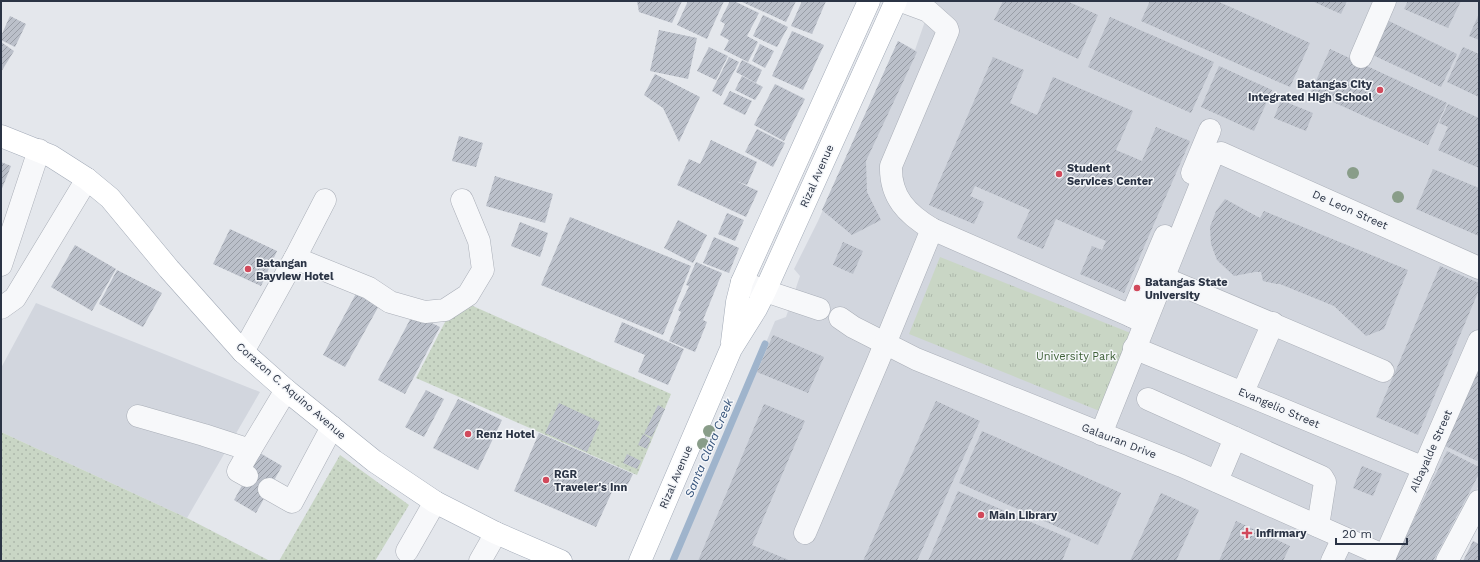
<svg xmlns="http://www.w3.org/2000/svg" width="1480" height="562" font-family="'Work Sans',sans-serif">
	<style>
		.built { fill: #d2d6de }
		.grass { fill: url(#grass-dots) }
		.park { fill: url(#park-tufts) }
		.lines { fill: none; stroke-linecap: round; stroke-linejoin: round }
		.stream { stroke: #9fb4cc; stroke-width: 7 }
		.building { fill: url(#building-hatch) }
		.minor-casing { stroke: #a9aeb7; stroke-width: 23 }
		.major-casing { stroke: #a3abb8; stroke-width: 23 }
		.minor { stroke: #f7f8fa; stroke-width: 22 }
		.major { stroke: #fff; stroke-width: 22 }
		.tree { fill: #899d89 }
		.poi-dot { fill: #d1495b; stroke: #f4f6f9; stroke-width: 1.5 }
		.labels { text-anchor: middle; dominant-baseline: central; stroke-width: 3; stroke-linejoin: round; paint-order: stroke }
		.poi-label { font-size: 11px; font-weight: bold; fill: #2b3445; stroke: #f4f6f9; text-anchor: start }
		.street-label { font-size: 11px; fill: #2b3445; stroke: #f4f6f9 }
		.park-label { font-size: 11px; fill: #3f6138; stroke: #f4f6f9 }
		.water-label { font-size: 12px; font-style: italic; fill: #34527a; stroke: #f4f6f9 }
	</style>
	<defs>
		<pattern id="grass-dots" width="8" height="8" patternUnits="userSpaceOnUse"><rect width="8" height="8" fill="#c9d6c5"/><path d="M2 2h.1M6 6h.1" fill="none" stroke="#adb8ab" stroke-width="1.8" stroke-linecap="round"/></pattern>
		<pattern id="park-tufts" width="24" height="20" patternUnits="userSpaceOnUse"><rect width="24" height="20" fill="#c9d6c5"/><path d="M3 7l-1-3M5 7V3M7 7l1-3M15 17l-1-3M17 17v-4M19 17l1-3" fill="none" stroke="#adb8ab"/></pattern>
		<pattern id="building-hatch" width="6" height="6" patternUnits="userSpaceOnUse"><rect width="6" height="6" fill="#bbc0ca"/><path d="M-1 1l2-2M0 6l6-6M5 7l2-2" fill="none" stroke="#989da6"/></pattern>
	</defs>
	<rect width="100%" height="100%" fill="#e4e7ec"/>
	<g class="built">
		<path d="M932 1H1479V485L1439 561H675L775 321 786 317 800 276 794 269 818 221 898 41 915 50Z"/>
		<path d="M36 303 260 392 187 518 1 432V368Z"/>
	</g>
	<g class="grass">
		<path d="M457 299 671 394 637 475 416 378Z"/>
		<path d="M1 432 187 518 270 561H1Z"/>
		<path d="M340 455 409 505 375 561H279Z"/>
	</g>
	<path class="park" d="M940 257 1133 334 1102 412 909 334Z"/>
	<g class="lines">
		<path class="stream" d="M673 561 765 344"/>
	</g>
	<g class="building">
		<path d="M637 1H682L672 23 639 12Z"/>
		<path d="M688 1H724L707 39 677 25Z"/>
		<path d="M730 1H734L759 13 747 36 758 42 748 62 724 50 729 40 720 35 725 24 720 21Z"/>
		<path d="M740 1H796L786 22Z"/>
		<path d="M802 1H826L812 34 791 26Z"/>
		<path d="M1003 1H1067L1098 15 1078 59 994 20Z"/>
		<path d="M1150 1H1217L1310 43 1290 87 1141 21Z"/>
		<path d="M1312 1H1347L1341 14Z"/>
		<path d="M1408 1H1461L1448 28 1404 9Z"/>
		<path d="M1479 14V40L1469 36Z"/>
		<path d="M763 15 788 27 777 47 753 36Z"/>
		<path d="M10 16 26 24 15 47 1 40V36Z"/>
		<path d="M1110 17 1214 62 1191 113 1088 67Z"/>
		<path d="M1389 21 1457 54 1441 87 1373 55Z"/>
		<path d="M659 30 697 38 688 79 650 71Z"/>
		<path d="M792 31 824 45 803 90 772 76Z"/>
		<path d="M898 41 917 52 866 161 867 192 881 220 852 235 822 210Z"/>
		<path d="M1 42 14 51 1 72Z"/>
		<path d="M760 44 774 51 765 68 752 61Z"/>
		<path d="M709 47 728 56 716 80 697 71Z"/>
		<path d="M1463 47 1479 54V97L1447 82Z"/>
		<path d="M1330 49 1447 103 1428 145 1311 92Z"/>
		<path d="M729 57 739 62 721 96 712 91Z"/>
		<path d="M993 57 1024 70 1010 103 1037 115 1053 77 1133 111 1116 150 1142 161 1156 127 1190 141 1124 293 1080 274 1092 246 1102 250 1106 241 1056 219 1043 249 1017 238 1030 210 975 186 970 196 984 202 974 224 929 205Z"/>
		<path d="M742 60 762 70 756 83 736 72Z"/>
		<path d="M1219 66 1272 90 1254 131 1201 107Z"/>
		<path d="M655 74 700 97 679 142 663 108 644 95Z"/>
		<path d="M742 76 763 87 755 100 735 90Z"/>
		<path d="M775 84 805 99 784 141 754 125Z"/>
		<path d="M730 91 752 101 745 115 723 104Z"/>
		<path d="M1281 100 1313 113 1306 131 1274 118Z"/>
		<path d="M1448 104 1479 118V168L1438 150 1448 127 1439 123Z"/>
		<path d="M757 129 785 143 773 167 745 152Z"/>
		<path d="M459 136 483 143 476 167 452 161Z"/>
		<path d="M711 140 757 162 747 185 736 181 758 191 746 217 677 185 689 159 700 164Z"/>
		<path d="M1 162 11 166 1 191Z"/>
		<path d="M1433 169 1479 188V236L1416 209Z"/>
		<path d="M495 176 553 194 545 223 486 206Z"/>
		<path d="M1225 199 1260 218 1264 211 1408 270 1384 329 1366 336 1334 306 1280 284H1277L1263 281 1261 272H1255L1234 276 1217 260 1211 244 1210 227 1216 211Z"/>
		<path d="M727 213 744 220 735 241 718 234Z"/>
		<path d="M570 217 691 266 663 335 541 285Z"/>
		<path d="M678 220 707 235 693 263 664 248Z"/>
		<path d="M520 222 548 233 540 257 511 246Z"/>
		<path d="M230 229 277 251 261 286 213 264Z"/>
		<path d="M714 237 739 248 729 273 703 263Z"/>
		<path d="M843 242 863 251 853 274 833 265Z"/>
		<path d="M75 245 116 269 92 311 51 287Z"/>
		<path d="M696 262 722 273 703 320 707 322 695 352 669 341 681 312 678 310 689 286 686 285Z"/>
		<path d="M1440 266 1479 283V290L1418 435 1376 417Z"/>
		<path d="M117 270 162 293 143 327 99 304Z"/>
		<path d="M358 290 381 302 345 367 323 355Z"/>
		<path d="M413 314 440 327 405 394 378 380Z"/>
		<path d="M622 322 684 349 668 385 638 372 645 355 614 342Z"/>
		<path d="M773 335 824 357 808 393 757 372Z"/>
		<path d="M1479 358V457L1477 461 1439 443Z"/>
		<path d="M426 390 444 399 424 437 405 427Z"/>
		<path d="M458 399 502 420 478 470 433 448Z"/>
		<path d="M936 401 980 421 917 561H863Z"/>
		<path d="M559 403 600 422 587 452 545 433Z"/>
		<path d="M764 404 805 421 752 545 791 561H698Z"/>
		<path d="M658 405 665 409 652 437 644 434Z"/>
		<path d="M982 431 1121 493 1098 545 959 483Z"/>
		<path d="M539 433 633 474 625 490 615 485 596 527 514 491Z"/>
		<path d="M643 434 651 439 647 449 638 445Z"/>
		<path d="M1447 451 1479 467V474L1433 561H1394Z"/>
		<path d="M260 453 282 466 256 513 234 500Z"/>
		<path d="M627 454 641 461 637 469 623 463Z"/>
		<path d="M1362 466 1382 474 1373 496 1353 488Z"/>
		<path d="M958 491 1071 539 1062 561H928Z"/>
		<path d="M1161 493 1199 510 1176 561H1130Z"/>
		<path d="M1236 521 1290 546 1283 561H1219Z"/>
		<path d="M1473 541 1479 544V561H1463Z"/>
	</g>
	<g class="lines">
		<defs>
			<g id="minor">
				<path d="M901 1 928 11 947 28 948 31 891 166C890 197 907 214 932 229L1131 316"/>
				<path d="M1361 57 1385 1"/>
				<path d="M1192 173 1210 130"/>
				<path d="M295 258 369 288 390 302 425 312 445 310 468 295 483 270 479 241 462 200"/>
				<path d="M1 265 39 150"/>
				<path d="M1164 278 1383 371"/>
				<path d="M742 282 765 291 819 309"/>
				<path d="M1 308 15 298 87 179"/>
				<path d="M840 318 853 327 916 359 1182 466 1385 556"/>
				<path d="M1135 318 1131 316 1165 236"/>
				<path d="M1134 348 1424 468"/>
				<path d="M243 352 295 258 325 200"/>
				<path d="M1243 392 1273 323"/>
				<path d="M1148 399 1322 477 1325 482 1318 526"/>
				<path d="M138 416 204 435 250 450 286 390"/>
				<path d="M1101 434 1211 159 1216 154 1221 153 1479 268"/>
				<path d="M247 476 238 471 250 450"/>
				<path d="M1217 481 1235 438"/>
				<path d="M269 489 292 502 332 427"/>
				<path d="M805 533 878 361 932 229"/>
				<path d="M407 551 435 502"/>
				<path d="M480 561 496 533"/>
				<path d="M1332 561 1343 538"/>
				<path d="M1383 561 1479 341"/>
				<path d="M1447 561 1479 501"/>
			</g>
			<g id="major">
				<path d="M1 136 51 156 87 179 110 198 169 269 243 352 286 390 374 461 435 502 496 533 561 561"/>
				<path d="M732 342 737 302 742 282 869 1"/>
				<path d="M640 561 731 349 756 309 765 291 896 1"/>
			</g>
		</defs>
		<use href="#minor" class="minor-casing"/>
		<use href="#major" class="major-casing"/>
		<use href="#minor" class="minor"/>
		<use href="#major" class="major"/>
	</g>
	<g class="tree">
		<circle cx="1353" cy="173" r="6"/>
		<circle cx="1398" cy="197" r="6"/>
		<circle cx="709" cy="431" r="6"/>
		<circle cx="703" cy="444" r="6"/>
	</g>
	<g class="poi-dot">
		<circle cx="1380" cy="90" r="4"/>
		<circle cx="1059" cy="174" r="4"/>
		<circle cx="248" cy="269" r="4"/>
		<circle cx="1137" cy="288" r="4"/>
		<circle cx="468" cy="434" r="4"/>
		<circle cx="546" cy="480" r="4"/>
		<circle cx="981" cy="515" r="4"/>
		<path d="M1245 527h4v4h4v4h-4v4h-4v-4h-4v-4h4z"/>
	</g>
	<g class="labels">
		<g class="poi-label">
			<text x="1372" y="84" text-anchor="end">Batangas City<tspan x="1372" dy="13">Integrated High School</tspan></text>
			<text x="1067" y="168">Student<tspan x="1067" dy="13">Services Center</tspan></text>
			<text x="256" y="263">Batangan<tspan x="256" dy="13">Bayview Hotel</tspan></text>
			<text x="1145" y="282">Batangas State<tspan x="1145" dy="13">University</tspan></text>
			<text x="476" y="434">Renz Hotel</text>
			<text x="554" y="474">RGR<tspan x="554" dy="13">Traveler's Inn</tspan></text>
			<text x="989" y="515">Main Library</text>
			<text x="1256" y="533">Infirmary</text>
		</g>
		<g class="street-label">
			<text transform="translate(817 176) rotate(-66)">Rizal Avenue</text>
			<text transform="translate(1350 210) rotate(24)">De Leon Street</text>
			<text transform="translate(291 391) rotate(41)">Corazon C. Aquino Avenue</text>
			<text transform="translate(1279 408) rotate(23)">Evangelio Street</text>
			<text transform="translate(1119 441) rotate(21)">Galauran Drive</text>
			<text transform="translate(1431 451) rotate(-66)">Albayalde Street</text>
			<text transform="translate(676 477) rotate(-67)">Rizal Avenue</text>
		</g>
		<g class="park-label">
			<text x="1076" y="356">University Park</text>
		</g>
		<g class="water-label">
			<text transform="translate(709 448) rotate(-67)">Santa Clara Creek</text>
		</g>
	</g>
	<rect width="1480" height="562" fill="none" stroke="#2b3445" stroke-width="4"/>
	<path d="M1336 538v6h71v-6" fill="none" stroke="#2b3445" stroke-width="2"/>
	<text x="1342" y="538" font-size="12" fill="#2b3445" stroke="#f4f6f9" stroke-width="3" paint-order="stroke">20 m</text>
</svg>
